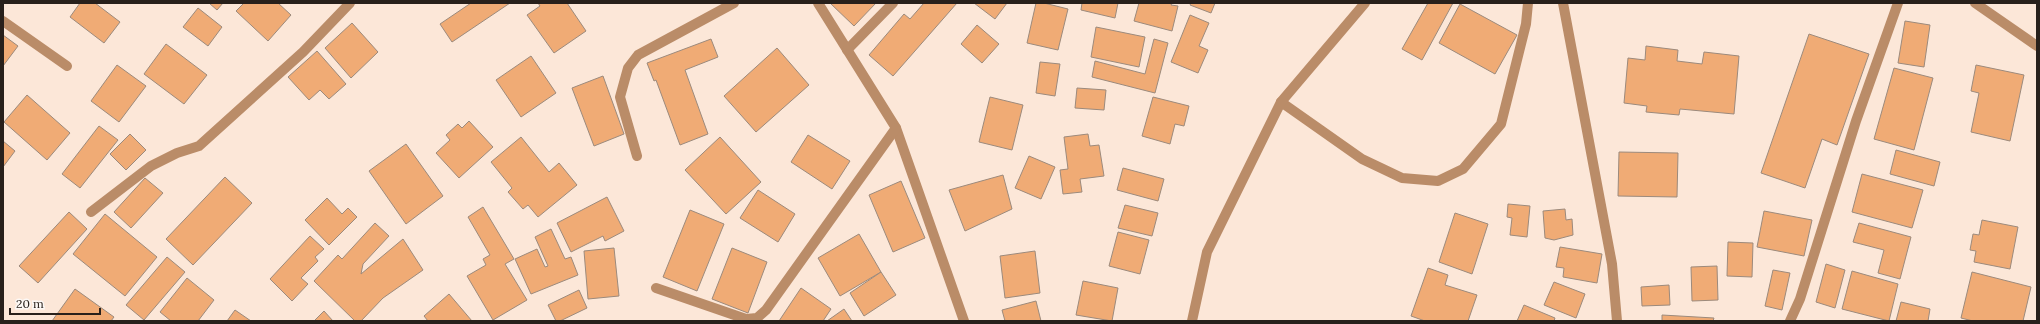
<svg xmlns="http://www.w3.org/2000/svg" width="2040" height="324" font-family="Lora,serif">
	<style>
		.building { fill: #f0ab75; stroke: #9c8a7c }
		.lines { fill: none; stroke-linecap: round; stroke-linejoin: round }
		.street { stroke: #ba8c68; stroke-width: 10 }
	</style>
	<rect width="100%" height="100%" fill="#fce7d8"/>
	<g class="building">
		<path d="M80 3H95L120 22 104 43 70 17Z"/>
		<path d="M209 3H223L217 10Z"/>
		<path d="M244 3H278L291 15 268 41 236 11Z"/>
		<path d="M471 3H510L452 42 440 24Z"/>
		<path d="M538 3H567L586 31 554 53 527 15 540 6Z"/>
		<path d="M830 3H876L854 26Z"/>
		<path d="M924 3H957L893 76 869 55 904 14 910 19Z"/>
		<path d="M974 3H1007L995 19Z"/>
		<path d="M1036 3H1044L1068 9 1058 50 1027 43Z"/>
		<path d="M1082 3H1118L1115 18 1081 10Z"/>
		<path d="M1139 3H1172L1171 5 1178 6 1172 31 1134 21Z"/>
		<path d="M1191 3H1215L1211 13 1190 5Z"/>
		<path d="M1428 3H1453L1422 60 1402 49Z"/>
		<path d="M1460 4 1517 35 1495 74 1439 43Z"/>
		<path d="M198 8 222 27 208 46 183 27Z"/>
		<path d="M1190 15 1209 23 1199 46 1208 50 1198 73 1171 62Z"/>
		<path d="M1905 21 1930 25 1924 67 1898 63Z"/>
		<path d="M352 23 378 52 351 78 325 48Z"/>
		<path d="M977 25 999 44 982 63 961 44Z"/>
		<path d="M1096 27 1145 37 1139 67 1091 57Z"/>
		<path d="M1809 34 1869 54 1837 145 1822 139 1805 188 1761 173Z"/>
		<path d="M3 35 18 46 3 66Z"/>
		<path d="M711 39 718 57 685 70 708 134 680 145 656 80 654 81 647 63Z"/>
		<path d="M1154 39 1168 43 1155 93 1092 77 1095 61 1145 74Z"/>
		<path d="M166 44 207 75 184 104 144 74Z"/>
		<path d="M1646 46 1678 50 1677 61 1702 64 1704 52 1739 56 1734 114 1680 109 1679 115 1646 112 1647 106 1624 103 1628 58 1645 60Z"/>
		<path d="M777 48 809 85 756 132 724 96Z"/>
		<path d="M317 51 346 84 329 99 320 90 309 100 288 77Z"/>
		<path d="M531 56 556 93 521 117 496 80Z"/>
		<path d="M1040 62 1060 64 1055 96 1036 93Z"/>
		<path d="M117 65 146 86 119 122 91 101Z"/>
		<path d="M1976 65 2024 75 2010 141 1971 132 1979 93 1971 91Z"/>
		<path d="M1894 68 1933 78 1914 150 1874 139Z"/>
		<path d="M603 76 624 134 594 146 572 88Z"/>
		<path d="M1077 88 1106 90 1104 110 1075 108Z"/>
		<path d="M27 95 70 133 47 160 4 122Z"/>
		<path d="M990 97 1023 105 1012 150 979 142Z"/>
		<path d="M1153 97 1189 106 1184 126 1175 124 1170 144 1142 136Z"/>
		<path d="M469 121 493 147 459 178 436 153 450 140 446 135 458 124 462 128Z"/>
		<path d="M99 126 118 140 80 188 62 174Z"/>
		<path d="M130 134 146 150 126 170 110 154Z"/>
		<path d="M1088 134 1090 146 1099 145 1104 176 1080 179 1082 192 1063 194 1060 170 1068 169 1064 137Z"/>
		<path d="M808 135 850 161 832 189 791 162Z"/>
		<path d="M521 137 549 172 559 163 577 185 538 217 528 205 523 209 508 192 512 188 491 162Z"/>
		<path d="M720 137 761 182 726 214 685 170Z"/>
		<path d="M3 141 15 151 3 167Z"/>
		<path d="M406 144 443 196 406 224 369 171Z"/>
		<path d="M1896 150 1940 162 1934 186 1890 174Z"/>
		<path d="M1619 152 1678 153 1677 197 1618 196Z"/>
		<path d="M1029 156 1055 167 1041 199 1015 188Z"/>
		<path d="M1123 168 1164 179 1158 201 1117 190Z"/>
		<path d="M1862 174 1923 190 1912 228 1852 212Z"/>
		<path d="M1003 175 1012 209 965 231 949 190Z"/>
		<path d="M225 177 252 203 193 265 166 239Z"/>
		<path d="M145 178 163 193 131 228 114 212Z"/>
		<path d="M901 181 925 238 893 252 869 195Z"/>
		<path d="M758 190 795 214 778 242 740 218Z"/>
		<path d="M607 197 624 231 605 241 603 236 571 252 557 223Z"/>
		<path d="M327 198 342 214 348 208 357 217 329 245 305 220Z"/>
		<path d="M1508 204 1530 206 1527 237 1510 235 1512 218 1507 217Z"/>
		<path d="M1125 205 1158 213 1152 236 1118 228Z"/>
		<path d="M483 207 514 259 505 264 527 300 493 320 467 276 486 265 483 259 490 255 468 217Z"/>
		<path d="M1565 209 1566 220 1572 219 1573 235 1554 240 1545 238 1543 211Z"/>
		<path d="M690 210 724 224 697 291 663 277Z"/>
		<path d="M1764 211 1812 220 1804 256 1757 247Z"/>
		<path d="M69 212 87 229 38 283 19 266Z"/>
		<path d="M1455 213 1488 224 1472 274 1439 262Z"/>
		<path d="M105 214 157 257 125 296 73 254Z"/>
		<path d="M1982 220 2018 227 2010 269 1974 262 1976 251 1970 250 1973 234 1979 235Z"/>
		<path d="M375 223 389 236 363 264 361 274 403 239 423 270 383 298 361 321H355L314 281 338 255 342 259Z"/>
		<path d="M1859 223 1911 237 1900 279 1878 273 1884 250 1853 242Z"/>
		<path d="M551 229 565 259 571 257 578 275 531 294 515 259 537 249 545 267 548 266 535 237Z"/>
		<path d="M1118 232 1149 240 1140 274 1109 266Z"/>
		<path d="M859 234 881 272 840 296 818 258Z"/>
		<path d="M310 236 324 249 315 257 318 261 301 278 308 284 292 301 270 279Z"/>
		<path d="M1728 242 1753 243 1752 277 1727 276Z"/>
		<path d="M1560 247 1602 254 1597 283 1563 277 1564 268 1556 267Z"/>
		<path d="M614 248 619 296 588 299 584 251Z"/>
		<path d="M732 248 767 262 748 313 712 299Z"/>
		<path d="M1035 251 1040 293 1005 298 1000 256Z"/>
		<path d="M167 257 185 272 144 320 126 305Z"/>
		<path d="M1826 264 1845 270 1835 308 1816 302Z"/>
		<path d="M1717 266 1718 300 1692 301 1691 267Z"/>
		<path d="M1428 268 1448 275 1445 285 1477 295 1468 321H1425L1411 316Z"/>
		<path d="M1773 270 1790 273 1782 310 1765 306Z"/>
		<path d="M1852 271 1898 284 1889 321 1842 309Z"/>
		<path d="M881 272 896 295 864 316 850 293Z"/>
		<path d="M1972 272 2031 287 2023 321H1973L1961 318Z"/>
		<path d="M187 278 214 300 198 321H171L160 312Z"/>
		<path d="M1083 281 1118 288 1112 321 1076 315Z"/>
		<path d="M1554 282 1585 294 1576 318 1544 305Z"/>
		<path d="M1669 285 1670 305 1642 306 1641 287Z"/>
		<path d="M801 288 831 309 823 321H779Z"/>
		<path d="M75 289 114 317 111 321H52Z"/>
		<path d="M579 290 587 308 560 321H556L548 305Z"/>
		<path d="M449 294 472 321H428L424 316Z"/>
		<path d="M1036 301 1041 321H1005L1002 310Z"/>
		<path d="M1901 302 1930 309 1928 321H1896Z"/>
		<path d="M1524 305 1555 318 1554 321H1517Z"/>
		<path d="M844 309 852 321H827Z"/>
		<path d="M235 310 251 321H227Z"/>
		<path d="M324 311 333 321H314Z"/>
		<path d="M1662 315 1714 318 1713 321H1662Z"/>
	</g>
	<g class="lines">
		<g class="street">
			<path d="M818 3 896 128 964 321"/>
			<path d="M1563 3 1612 264 1617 321"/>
			<path d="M1975 3 2037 46"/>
			<path d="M3 21 67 66"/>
			<path d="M847 50 893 3"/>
			<path d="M1281 102 1362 159 1402 178 1438 181 1463 169 1501 124 1526 24 1528 3"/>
			<path d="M637 156 620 97 628 68 638 55 734 3"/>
			<path d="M91 212 151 166 177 153 199 146 303 52 350 3"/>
			<path d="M656 288 746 319 757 318 766 310 896 128"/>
			<path d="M1192 321 1207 252 1281 102 1365 3"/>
			<path d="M1790 321 1800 299 1856 121 1898 3"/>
		</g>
	</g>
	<rect width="2040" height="324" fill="none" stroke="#28201b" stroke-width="8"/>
	<path d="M10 308v6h90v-6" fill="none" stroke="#28201b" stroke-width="2"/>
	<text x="16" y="308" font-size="12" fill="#28201b" stroke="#fcf8f5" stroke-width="3" paint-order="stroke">20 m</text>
</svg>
